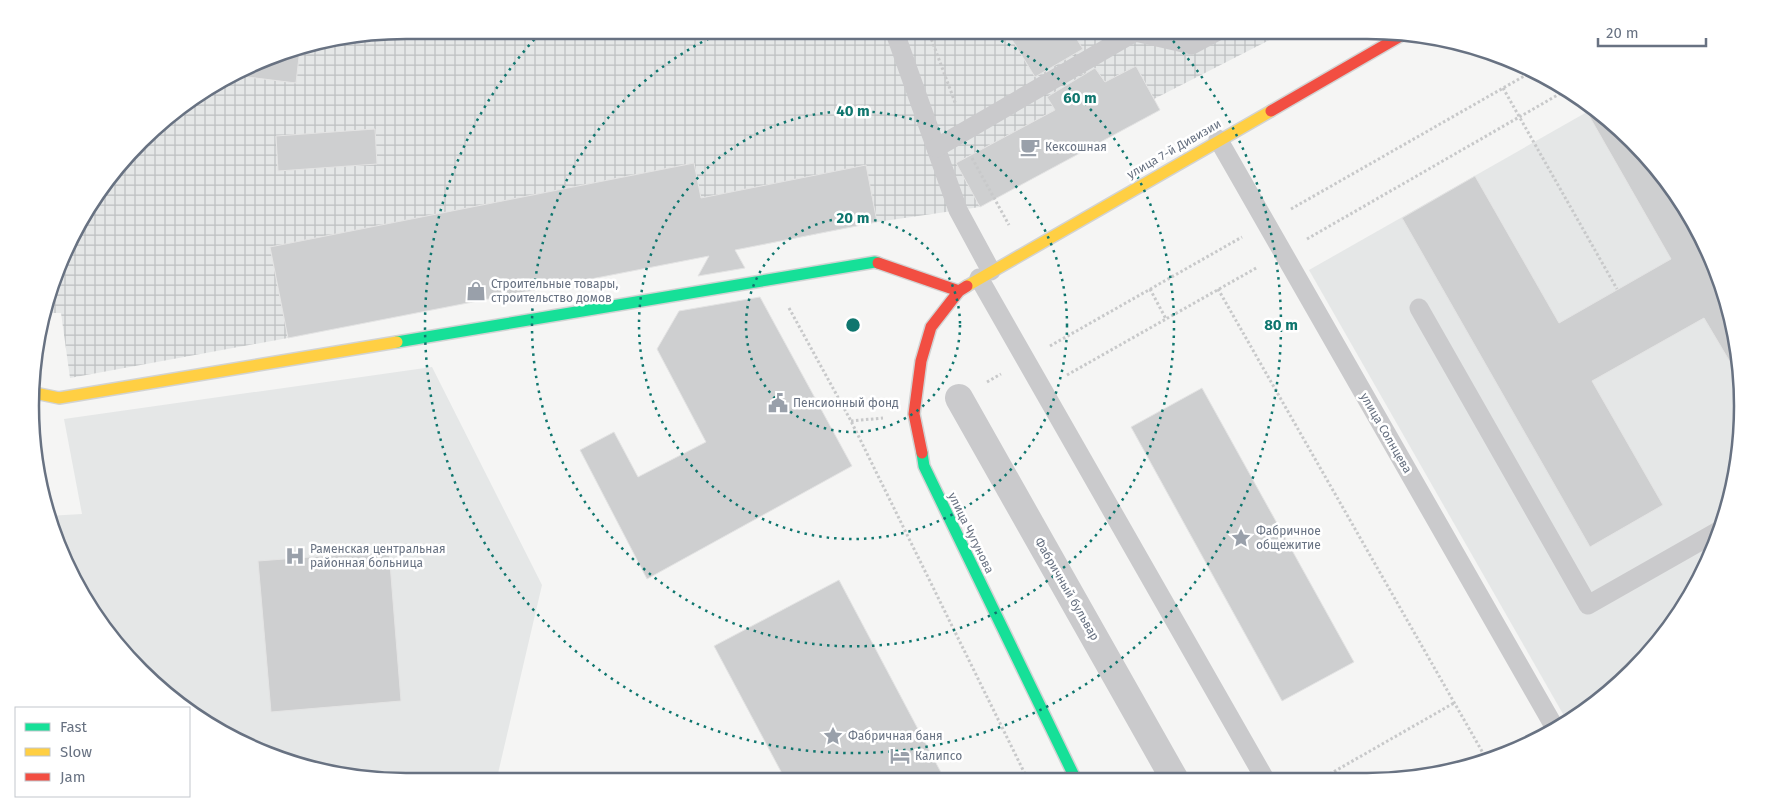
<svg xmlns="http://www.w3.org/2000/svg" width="1773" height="812" font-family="'Fira Sans',sans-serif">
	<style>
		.built { fill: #e5e7e7 }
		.industrial { fill: url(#industrial-grid) }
		.building { fill: #cecfd0; stroke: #e4e4e4 }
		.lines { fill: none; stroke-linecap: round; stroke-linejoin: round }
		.fast-casing { stroke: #d2d3d3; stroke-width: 14 }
		.slow-casing { stroke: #d2d3d3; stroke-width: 14 }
		.jam-casing { stroke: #d2d3d3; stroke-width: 14 }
		.path { stroke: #c8c9ca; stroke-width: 3; stroke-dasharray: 2.5 2.5; stroke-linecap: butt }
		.lane { stroke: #cacacc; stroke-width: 19 }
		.street { stroke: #cacacc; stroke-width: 28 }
		.fast { stroke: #16e098; stroke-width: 11 }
		.slow { stroke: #ffcf43; stroke-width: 11 }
		.jam { stroke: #f24e42; stroke-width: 11 }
		.ring { fill: none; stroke: #0f766e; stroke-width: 2.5; stroke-dasharray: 2.5 5 }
		.labels { text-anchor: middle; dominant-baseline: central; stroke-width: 5; stroke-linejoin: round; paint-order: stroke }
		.poi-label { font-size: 12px; fill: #687282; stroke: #fff; text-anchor: start }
		.street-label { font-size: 12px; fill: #687282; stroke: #fff }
		.rim { fill: none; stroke: #687282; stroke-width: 2.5 }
		.centre { fill: #0f766e; stroke: #fff; stroke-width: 2.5 }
		.ring-label { font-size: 15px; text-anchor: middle; font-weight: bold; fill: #0f766e; stroke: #fff; stroke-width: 5; stroke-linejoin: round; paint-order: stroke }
	</style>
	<defs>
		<pattern id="industrial-grid" width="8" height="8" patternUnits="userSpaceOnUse" patternTransform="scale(1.25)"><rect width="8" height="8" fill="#e5e7e7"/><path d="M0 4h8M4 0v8" fill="none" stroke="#bdc0c1"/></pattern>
	</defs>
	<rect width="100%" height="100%" fill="#f5f5f4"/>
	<g class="built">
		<path d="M1594 108 1633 140 1679 197 1714 262 1736 332 1743 406 1736 479 1714 550 1665 635 1596 704 1567 721 1309 270Z"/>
		<path d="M432 367 542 585 496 782H406L333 775 262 753 158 689 80 594 50 527 47 516 82 514 64 419Z"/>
	</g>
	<path class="industrial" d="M406 30H1289L1154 99 1160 110 980 207 877 222 288 338 70 378 61 313H45L80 218 158 123 218 80 285 50Z"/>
	<g class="building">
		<path d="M1006 30H1071L1083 49 1035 77Z"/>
		<path d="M300 48 296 83 231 75 285 50Z"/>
		<path d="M1136 66 1160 110 980 207 956 163 1055 110 1047 97 1095 68 1105 82Z"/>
		<path d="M1583 99 1633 140 1679 197 1714 262 1736 332 1740 371 1736 372 1704 318 1592 381 1663 505 1590 547 1402 218 1475 176 1559 323 1671 259 1580 100Z"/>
		<path d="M375 129 377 164 278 171 276 136Z"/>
		<path d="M694 163 701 198 866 165 877 222 735 250 745 268 698 276 709 256 288 338 270 247Z"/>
		<path d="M760 297 852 466 647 579 580 450 614 432 638 477 706 442 657 349 679 311Z"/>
		<path d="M1202 388 1354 662 1282 701 1131 427Z"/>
		<path d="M389 551 401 701 271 712 258 561Z"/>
		<path d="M839 580 945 780 786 781 714 646Z"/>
	</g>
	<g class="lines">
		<defs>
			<g id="fast">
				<path d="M397 342 875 262 878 263"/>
				<path d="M922 453 924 466 1076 780"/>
			</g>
			<g id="slow">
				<path d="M967 286 1271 111"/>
				<path d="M35 393 59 398 397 342"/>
			</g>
			<g id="jam">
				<path d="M1271 111 1404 34"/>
				<path d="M878 263 959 291"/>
				<path d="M922 453 914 414 921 361 931 327 959 291 967 286"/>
			</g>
		</defs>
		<use href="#fast" class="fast-casing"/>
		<use href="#slow" class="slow-casing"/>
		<use href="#jam" class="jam-casing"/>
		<g class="path">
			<path d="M928 30 956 105"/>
			<path d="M1503 88 1617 289"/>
			<path d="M972 158 1009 225"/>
			<path d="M1291 209 1533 71"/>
			<path d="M1307 239 1568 89"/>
			<path d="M1150 289 1166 319 1258 267"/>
			<path d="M1218 289 1487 760"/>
			<path d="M789 308 851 421 1028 780"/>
			<path d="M1050 346 1242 237"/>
			<path d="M1067 375 1166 319"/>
			<path d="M987 382 1001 374"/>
			<path d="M851 421 883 418"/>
			<path d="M1321 779 1454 703"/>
		</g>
		<g class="lane">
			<path d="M894 30 958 210 991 271"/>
			<path d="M1218 139 1555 728"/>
			<path d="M936 148 1135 32 1192 45 1220 30"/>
			<path d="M979 278 1265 779"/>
			<path d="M1419 308 1588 605 1720 530"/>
		</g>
		<path class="street" d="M959 398 1175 780"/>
		<use href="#fast" class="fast"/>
		<use href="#slow" class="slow"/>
		<use href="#jam" class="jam"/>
	</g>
	<g class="ring">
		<circle cx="853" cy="325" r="107"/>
		<circle cx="853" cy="325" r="214"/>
		<path d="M981 31A321 321 0 1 1 725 31"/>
		<path d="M1163 30A428 428 0 1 1 543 30"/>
	</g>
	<defs>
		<symbol id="cafe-bare" viewBox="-9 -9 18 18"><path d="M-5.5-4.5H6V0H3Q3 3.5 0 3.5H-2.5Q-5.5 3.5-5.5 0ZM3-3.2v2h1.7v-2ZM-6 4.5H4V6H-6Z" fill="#99a0aa" stroke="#fff" stroke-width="2.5" paint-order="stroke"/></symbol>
		<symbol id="shop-bare" viewBox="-9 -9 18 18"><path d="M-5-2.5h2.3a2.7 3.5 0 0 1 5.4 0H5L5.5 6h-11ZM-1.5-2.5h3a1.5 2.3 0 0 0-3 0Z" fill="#99a0aa" stroke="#fff" stroke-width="2.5" paint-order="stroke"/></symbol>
		<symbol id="civic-bare" viewBox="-9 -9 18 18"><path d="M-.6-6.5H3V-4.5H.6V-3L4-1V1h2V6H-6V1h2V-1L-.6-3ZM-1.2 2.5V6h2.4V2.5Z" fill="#99a0aa" stroke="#fff" stroke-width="2.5" paint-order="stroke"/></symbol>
		<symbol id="sight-bare" viewBox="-9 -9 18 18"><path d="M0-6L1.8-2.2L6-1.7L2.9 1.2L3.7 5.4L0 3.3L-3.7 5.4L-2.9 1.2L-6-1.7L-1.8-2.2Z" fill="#99a0aa" stroke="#fff" stroke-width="2.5" paint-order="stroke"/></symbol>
		<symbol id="hospital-bare" viewBox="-9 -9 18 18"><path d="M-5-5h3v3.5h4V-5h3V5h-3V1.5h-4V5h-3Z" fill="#99a0aa" stroke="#fff" stroke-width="2.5" paint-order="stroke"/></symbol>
		<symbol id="hotel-bare" viewBox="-9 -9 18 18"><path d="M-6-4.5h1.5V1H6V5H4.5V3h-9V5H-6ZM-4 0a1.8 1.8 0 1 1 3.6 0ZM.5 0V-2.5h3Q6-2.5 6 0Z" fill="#99a0aa" stroke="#fff" stroke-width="2.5" paint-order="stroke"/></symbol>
	</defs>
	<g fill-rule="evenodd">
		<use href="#cafe-bare" x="1016" y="133" width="28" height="28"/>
		<use href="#shop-bare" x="462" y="277" width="28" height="28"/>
		<use href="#civic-bare" x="764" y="389" width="28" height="28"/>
		<use href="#sight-bare" x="1227" y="524" width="28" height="28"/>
		<use href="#hospital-bare" x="281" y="542" width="28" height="28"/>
		<use href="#sight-bare" x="819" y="722" width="28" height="28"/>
		<use href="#hotel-bare" x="886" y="742" width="28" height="28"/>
	</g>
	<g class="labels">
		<g class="poi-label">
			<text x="1045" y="147">Кексошная</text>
			<text x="491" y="284">Строительные товары,<tspan x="491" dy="14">строительство домов</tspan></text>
			<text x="793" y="403">Пенсионный фонд</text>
			<text x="1256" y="531">Фабричное<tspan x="1256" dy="14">общежитие</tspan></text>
			<text x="310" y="549">Раменская центральная<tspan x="310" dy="14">районная больница</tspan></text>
			<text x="848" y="736">Фабричная баня</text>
			<text x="915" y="756">Калипсо</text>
		</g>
		<g class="street-label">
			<text transform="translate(1174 149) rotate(-30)">улица 7-й Дивизии</text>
			<text transform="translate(1386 433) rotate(60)">улица Солнцева</text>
			<text transform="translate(971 533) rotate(64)">улица Чугунова</text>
			<text transform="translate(1067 589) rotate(60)">Фабричный бульвар</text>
		</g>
	</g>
	<path d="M0 0H1773V812H0ZM406 39H1367A367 367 0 0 1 1734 406V406A367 367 0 0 1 1367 773H406A367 367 0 0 1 39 406V406A367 367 0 0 1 406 39Z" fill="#fff" fill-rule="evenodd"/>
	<path class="rim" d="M406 39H1367A367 367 0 0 1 1734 406V406A367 367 0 0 1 1367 773H406A367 367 0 0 1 39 406V406A367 367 0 0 1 406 39Z"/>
	<circle cx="853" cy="325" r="8" class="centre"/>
	<g class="ring-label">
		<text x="1080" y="103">60 m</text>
		<text x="853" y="116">40 m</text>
		<text x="853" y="223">20 m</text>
		<text x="1281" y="330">80 m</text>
	</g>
	<rect x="15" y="707" width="175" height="90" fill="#ffffff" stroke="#c3c7cd"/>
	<rect x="25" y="723" width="25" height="8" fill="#16e098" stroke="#c3c7cd"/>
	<text x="60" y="732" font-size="15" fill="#687282">Fast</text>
	<rect x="25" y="748" width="25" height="8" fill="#ffcf43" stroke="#c3c7cd"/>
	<text x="60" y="757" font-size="15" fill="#687282">Slow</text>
	<rect x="25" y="773" width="25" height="8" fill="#f24e42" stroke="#c3c7cd"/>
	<text x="60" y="782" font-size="15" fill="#687282">Jam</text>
	<path d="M1598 38v8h108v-8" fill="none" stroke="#687282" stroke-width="2.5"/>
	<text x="1606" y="38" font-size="15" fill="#687282" stroke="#ffffff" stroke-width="4" paint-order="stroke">20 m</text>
</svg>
